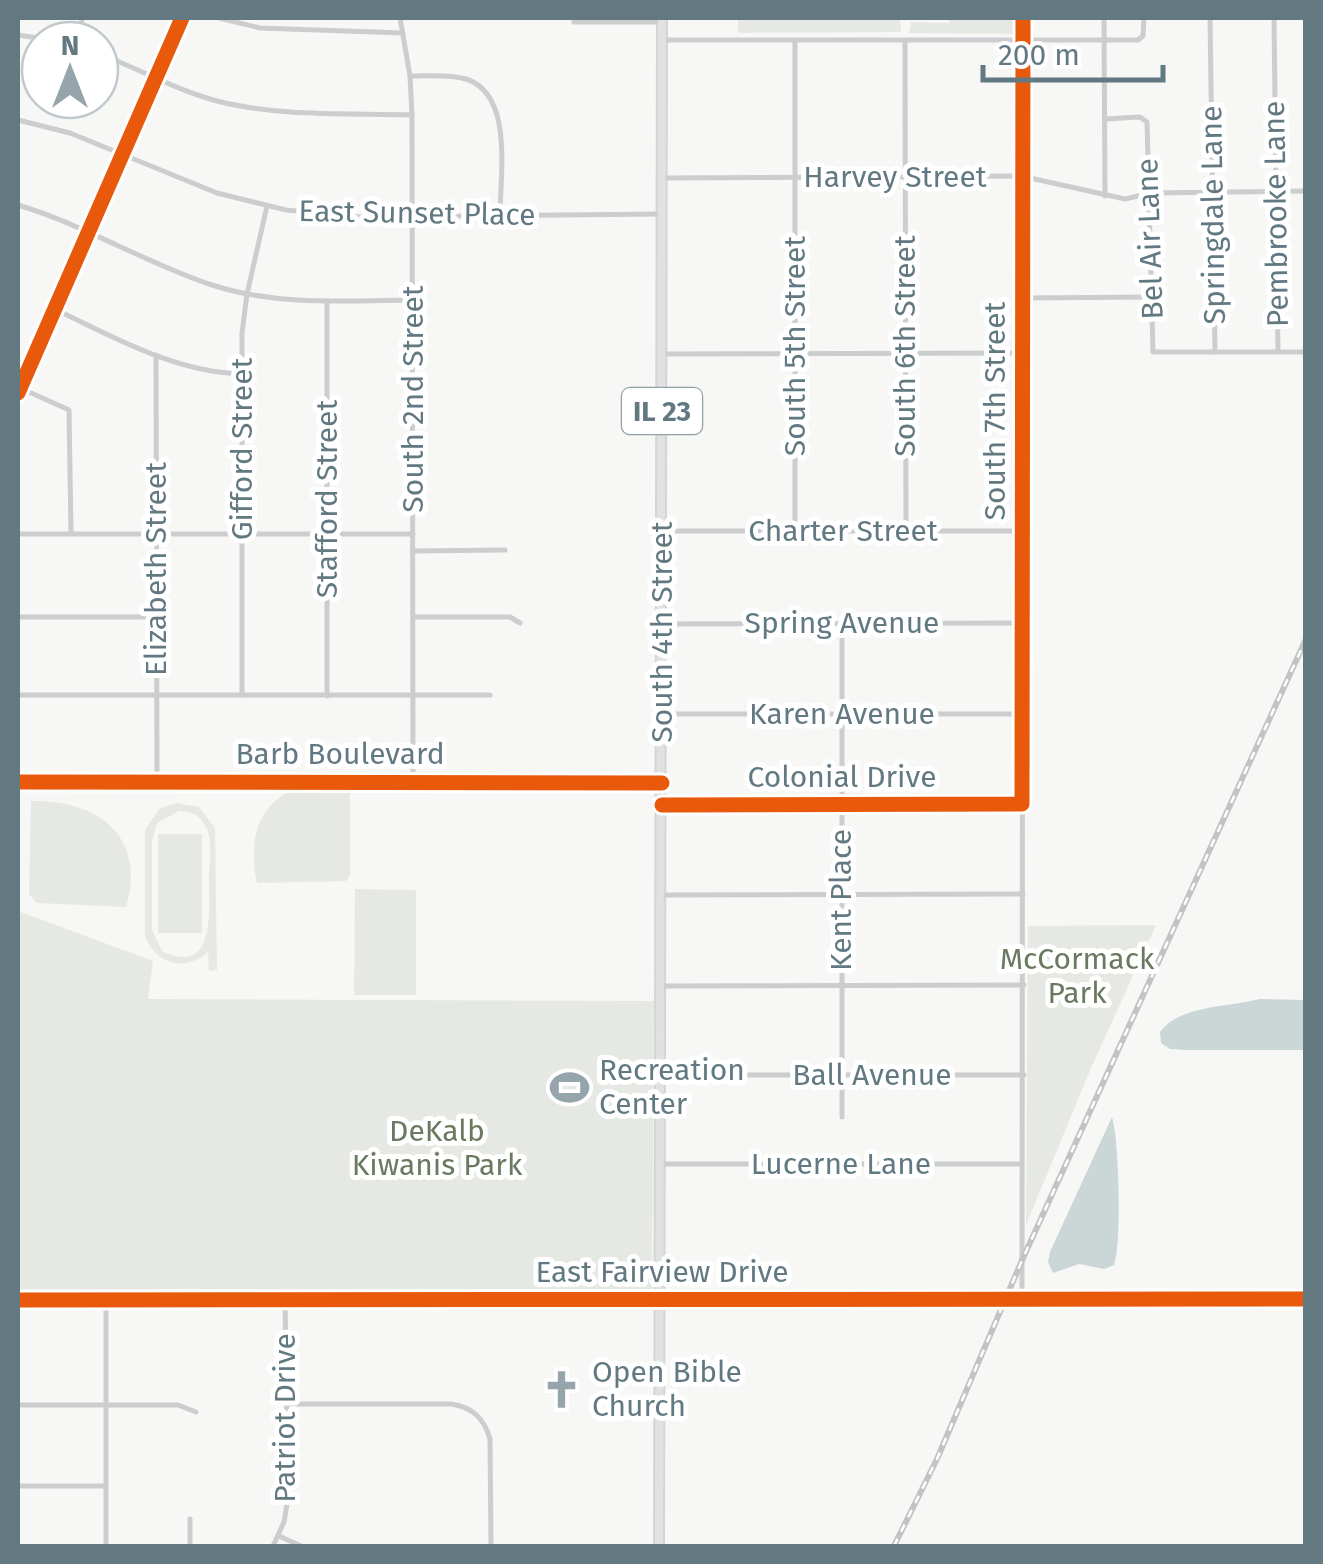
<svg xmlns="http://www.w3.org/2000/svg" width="1323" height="1564" font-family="'Fira Sans',sans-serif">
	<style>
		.green { fill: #e6e9e3; fill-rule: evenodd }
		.water { fill: #cbd6d7 }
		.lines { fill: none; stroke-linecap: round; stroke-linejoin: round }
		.primary-casing { stroke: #d4d5d6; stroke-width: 12 }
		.minor { stroke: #cccdce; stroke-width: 5 }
		.tertiary { stroke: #cccdce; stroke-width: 6 }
		.primary { stroke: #e0e1e1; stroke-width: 8 }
		.rail-casing { stroke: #c1c3c4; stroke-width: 6 }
		.rail { stroke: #fff; stroke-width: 2.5; stroke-dasharray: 8; stroke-linecap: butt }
		.cycleway-casing { stroke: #fff; stroke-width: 21 }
		.cycleway { stroke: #e8590c; stroke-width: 15 }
		.labels { text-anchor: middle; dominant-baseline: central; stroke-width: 10; stroke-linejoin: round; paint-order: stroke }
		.shield { fill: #fff; stroke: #91a1a8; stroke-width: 2.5 }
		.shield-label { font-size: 28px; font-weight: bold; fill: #627982 }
		.street-label { font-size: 30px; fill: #627982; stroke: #fff }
		.park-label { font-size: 30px; fill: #697a61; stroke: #fff }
		.poi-label { font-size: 30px; fill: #627982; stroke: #fff; text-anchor: start }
	</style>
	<rect width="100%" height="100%" fill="#f7f7f6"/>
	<g class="green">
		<path d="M738 18H900L901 32 738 33Z"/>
		<path d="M960 18H1014V34L909 33 911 22 949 23 950 19Z"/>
		<path d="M300 787 350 788V875L346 881 257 883C248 842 256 802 300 787Z"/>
		<path d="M31 801C96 799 147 835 126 907L37 903 29 894Z"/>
		<path d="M176 803 199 807 215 828 217 970 209 971 208 952C186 972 156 965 145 936V830L159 809ZM179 811C190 811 200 815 205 825 214 840 209 864 209 880 209 912 216 977 162 951L152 930V841L157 823Z"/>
		<rect x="158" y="834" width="44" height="99"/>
		<path d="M355 889 416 890V995H354Z"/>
		<path d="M18 911 153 961 148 999 654 1001 652 1290 636 1294H18Z"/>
		<path d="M1156 925 1091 1068 1026 1225 1028 926Z"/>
	</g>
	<g class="water">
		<path d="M1260 999 1305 1000V1050H1184L1170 1049 1161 1043 1160 1032C1180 1005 1230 1007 1260 999Z"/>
		<path d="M1112 1117C1119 1139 1122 1243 1114 1265L1104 1269 1079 1264 1053 1273 1048 1262 1050 1252Z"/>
	</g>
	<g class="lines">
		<defs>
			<path id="primary" d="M659 1546 662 18"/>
		</defs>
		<use href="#primary" class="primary-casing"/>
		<g class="minor">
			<path d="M219 18 260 28 403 33"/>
			<path d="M400 18 410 76 412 115 413 782"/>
			<path d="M574 18V22H662"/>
			<path d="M1104 18 1105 196"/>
			<path d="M1210 18 1215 352"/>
			<path d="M1274 18 1278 351"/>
			<path d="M18 35 51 40"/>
			<path d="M73 40 83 18"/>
			<path d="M662 40H1138L1143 36 1144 18"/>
			<path d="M795 41V531"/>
			<path d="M905 41 906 530"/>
			<path d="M100 54C139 69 176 90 217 101 279 117 348 113 412 115"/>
			<path d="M411 76C428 76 449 74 466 79 514 94 500 176 500 215"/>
			<path d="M1105 119 1140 117 1147 122 1153 352H1306"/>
			<path d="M18 120 70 133 217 193 286 210 360 217 662 214"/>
			<path d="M662 178 1021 176 1125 199 1151 193 1306 191"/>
			<path d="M18 205C85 225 145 263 212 285 277 306 344 301 412 300"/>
			<path d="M1022 298 1153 297"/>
			<path d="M327 301V696"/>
			<path d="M54 309C115 337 173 372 242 374"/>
			<path d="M662 354 1021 353"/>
			<path d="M156 355 157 782"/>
			<path d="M20 388 69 410 71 533"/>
			<path d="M663 531H1023"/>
			<path d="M18 534H413"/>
			<path d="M413 551 505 550"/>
			<path d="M18 617H156"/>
			<path d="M413 617H510L520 623"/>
			<path d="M662 624 1023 623"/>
			<path d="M18 695H490"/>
			<path d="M242 695V333L247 294 267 206"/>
			<path d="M662 714H1023"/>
			<path d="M18 782 659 783"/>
			<path d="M662 805 1022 804"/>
			<path d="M661 895 1023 894"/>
			<path d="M662 986 1024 985"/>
			<path d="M662 1075H1024"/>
			<path d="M842 1117V623"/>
			<path d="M659 1164H1021"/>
			<path d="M1022 1299 1023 18"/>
			<path d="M106 1300V1546"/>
			<path d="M288 1404H451C472 1407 484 1418 490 1439L491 1546"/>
			<path d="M18 1405H178L196 1412"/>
			<path d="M18 1486H104"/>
			<path d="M190 1519V1546"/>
			<path d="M279 1536 301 1546"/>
			<path d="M273 1546 284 1522 288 1498 285 1299"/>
		</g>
		<g class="tertiary">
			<path d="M18 393 182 18"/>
			<path d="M18 1300 1306 1299"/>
		</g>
		<use href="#primary" class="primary"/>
		<defs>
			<path id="rail" d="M894 1546 937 1459 1023 1258 1306 639"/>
		</defs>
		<use href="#rail" class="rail-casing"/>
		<use href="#rail" class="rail"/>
		<defs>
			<g id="cycleway">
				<path d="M18 393 182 18"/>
				<path d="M18 782 662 783"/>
				<path d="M662 805 1022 804 1023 18"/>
				<path d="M18 1300 1306 1299"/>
			</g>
		</defs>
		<use href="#cycleway" class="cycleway-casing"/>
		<use href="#cycleway" class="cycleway"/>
	</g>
	<defs>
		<symbol id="stadium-bare" viewBox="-9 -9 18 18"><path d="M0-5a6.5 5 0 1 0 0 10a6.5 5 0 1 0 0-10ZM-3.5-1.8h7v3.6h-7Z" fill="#96a5ab" stroke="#fff" stroke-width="2.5" paint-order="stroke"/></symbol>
		<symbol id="church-bare" viewBox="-9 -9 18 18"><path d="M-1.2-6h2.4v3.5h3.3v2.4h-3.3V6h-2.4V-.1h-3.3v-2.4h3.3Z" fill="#96a5ab" stroke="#fff" stroke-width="2.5" paint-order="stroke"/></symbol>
	</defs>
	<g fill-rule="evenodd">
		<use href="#stadium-bare" x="542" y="1060" width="55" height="55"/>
		<use href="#church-bare" x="534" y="1362" width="55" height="55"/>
	</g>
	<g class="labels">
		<rect class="shield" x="622" y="388" width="80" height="46" rx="8"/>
		<g class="shield-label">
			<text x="662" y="411">IL 23</text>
		</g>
		<g class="street-label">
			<text x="895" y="177">Harvey Street</text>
			<text transform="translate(417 213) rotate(1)">East Sunset Place</text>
			<text transform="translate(1276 214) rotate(-91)">Pembrooke Lane</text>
			<text transform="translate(1213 215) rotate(-91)">Springdale Lane</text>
			<text transform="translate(1150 239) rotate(-92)">Bel Air Lane</text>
			<text transform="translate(795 346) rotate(-90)">South 5th Street</text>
			<text transform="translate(905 346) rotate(-90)">South 6th Street</text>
			<text transform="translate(413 399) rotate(-90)">South 2nd Street</text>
			<text transform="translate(995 411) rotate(-90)">South 7th Street</text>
			<text transform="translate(242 449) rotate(-90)">Gifford Street</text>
			<text transform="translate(327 499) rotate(-90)">Stafford Street</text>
			<text x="843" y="531">Charter Street</text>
			<text transform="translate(156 569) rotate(-90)">Elizabeth Street</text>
			<text x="842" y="623">Spring Avenue</text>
			<text transform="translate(662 632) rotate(-90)">South 4th Street</text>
			<text x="842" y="714">Karen Avenue</text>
			<text x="340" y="754">Barb Boulevard</text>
			<text x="842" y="777">Colonial Drive</text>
			<text transform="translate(841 900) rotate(-90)">Kent Place</text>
			<text x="872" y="1075">Ball Avenue</text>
			<text x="841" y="1164">Lucerne Lane</text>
			<text x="662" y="1272">East Fairview Drive</text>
			<text transform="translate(285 1418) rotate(-90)">Patriot Drive</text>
		</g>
		<g class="park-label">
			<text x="1077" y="959">McCormack<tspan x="1077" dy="34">Park</tspan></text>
			<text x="437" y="1131">DeKalb<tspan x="437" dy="34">Kiwanis Park</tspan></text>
		</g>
		<g class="poi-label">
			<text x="599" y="1070">Recreation<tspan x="599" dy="34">Center</tspan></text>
			<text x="592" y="1372">Open Bible<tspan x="592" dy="34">Church</tspan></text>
		</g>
	</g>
	<rect width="1323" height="1564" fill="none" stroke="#627982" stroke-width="40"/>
	<g transform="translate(70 70)"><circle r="48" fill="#ffffff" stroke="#c0c9cd" stroke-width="2.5"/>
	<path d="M0-8L18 38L0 25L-18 38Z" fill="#96a5ab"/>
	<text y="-15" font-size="28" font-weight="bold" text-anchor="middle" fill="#627982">N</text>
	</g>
	<path d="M983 65v15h180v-15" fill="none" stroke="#627982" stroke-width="5"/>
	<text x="998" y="65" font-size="30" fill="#627982" stroke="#ffffff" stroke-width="8" paint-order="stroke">200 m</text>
</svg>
